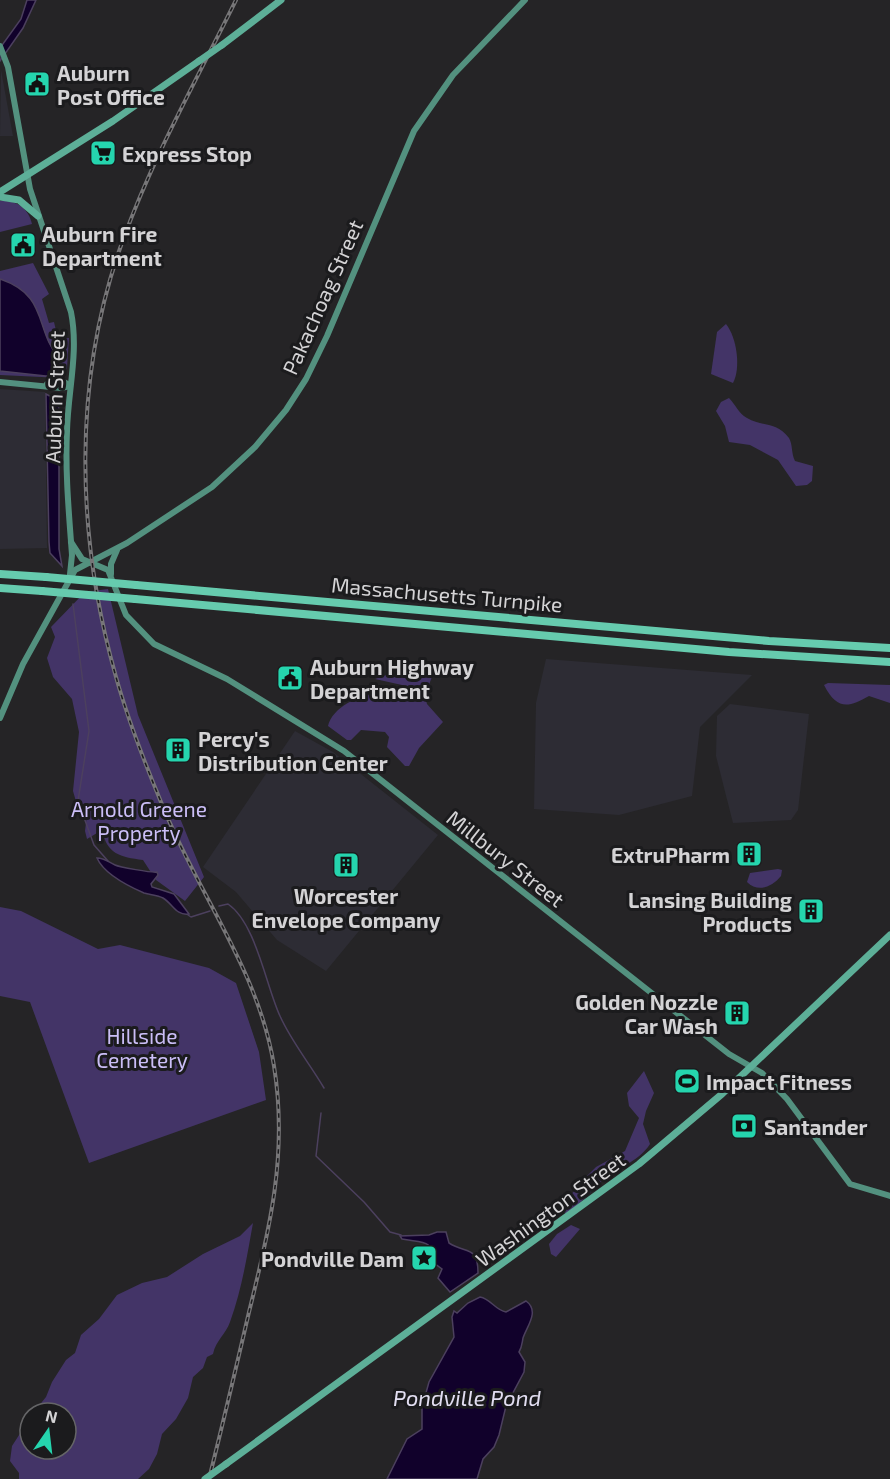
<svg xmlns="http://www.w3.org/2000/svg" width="890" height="1479" font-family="'Exo 2',sans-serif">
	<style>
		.built { fill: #2d2c34 }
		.green { fill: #433467 }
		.water { fill: #11012b; stroke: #4c405e; stroke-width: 1.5 }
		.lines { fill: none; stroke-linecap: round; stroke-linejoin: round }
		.stream { stroke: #4c405e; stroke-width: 1.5 }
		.secondary { stroke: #53917f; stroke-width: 6 }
		.primary { stroke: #5daf98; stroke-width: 7 }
		.highway { stroke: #66cbae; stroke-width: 8 }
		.rail-casing { stroke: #777678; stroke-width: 4 }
		.rail { stroke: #1b1b1d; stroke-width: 1.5; stroke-dasharray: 4.5; stroke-linecap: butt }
		.primary-bridge { stroke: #5daf98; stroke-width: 7 }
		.highway-bridge { stroke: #66cbae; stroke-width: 8 }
		.labels { text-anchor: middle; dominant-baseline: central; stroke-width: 6; stroke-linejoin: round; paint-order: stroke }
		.poi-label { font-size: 21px; font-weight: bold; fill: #d4d3d5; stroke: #1b1b1d; text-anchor: start }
		.street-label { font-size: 21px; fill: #d4d3d5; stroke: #1b1b1d }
		.park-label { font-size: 21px; fill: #cbbef7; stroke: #1b1b1d }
		.water-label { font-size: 22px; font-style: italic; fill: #e2def1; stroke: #1b1b1d }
	</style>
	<rect width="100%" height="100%" fill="#252426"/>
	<g class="built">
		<path d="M1 70 13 136H0Z"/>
		<path d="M0 389 45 392 47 548 0 549Z"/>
		<path d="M546 659 752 675 700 727 692 796 619 815 534 809 536 703Z"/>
		<path d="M730 704 809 714 798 810 791 820 733 823 716 756 717 716Z"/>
		<path d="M295 731 333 752 438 835 326 971 277 940 236 892 203 867Z"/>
	</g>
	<g class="green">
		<path d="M0 201C16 200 28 207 32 224L0 232Z"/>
		<path d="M33 263 49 294 42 299 49 323 54 322 58 339 69 338 67 368 62 378 0 375V271Z"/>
		<path d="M726 324C737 338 741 368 733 383L711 374 717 332Z"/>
		<path d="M729 398C736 405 738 413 747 418 762 427 776 421 789 438 793 445 791 453 795 461L813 466 812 481 807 485 796 486 778 460 750 445 729 442 725 426 716 411 721 402Z"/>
		<path d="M108 589 138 715 204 877 185 901 156 880 143 860C120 857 107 854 102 830L87 839 85 831 87 815 77 805 73 791 79 732 72 699 53 677 47 658 55 637 51 627 85 592Z"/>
		<path d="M423 662 434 671 425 696 427 704 443 722 419 748 409 766H405L387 747 389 737 385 732 361 730 351 740H347L328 726C332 708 359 694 378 694 388 694 397 698 406 694L402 685 375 679Z"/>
		<path d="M828 683 890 685V703L869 696C848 708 837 710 824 685Z"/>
		<path d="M778 869 782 870 781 876C772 887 758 893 747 882L750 873Z"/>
		<path d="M0 907 21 911 98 949 120 945 209 968 236 983 259 1052 266 1100 89 1163 30 1002 0 996Z"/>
		<path d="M644 1071 654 1093 646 1111 643 1124 650 1144C638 1163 613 1169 598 1185 588 1194 578 1207 566 1213L561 1212 564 1203 586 1177 596 1167 625 1151 639 1118 629 1106 627 1093Z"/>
		<path d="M253 1223C247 1256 242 1289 230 1322 226 1334 216 1340 213 1354L207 1357 203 1368 193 1377 188 1398 176 1419 162 1434 157 1454 149 1469 138 1479H19V1473L10 1461 12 1446 30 1418V1449H66V1413H33L46 1397 52 1382 66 1360 75 1353 81 1335 99 1319 117 1295 142 1283 167 1277 203 1254 240 1236Z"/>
		<path d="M571 1225 580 1229 556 1257 551 1254 549 1244 557 1234Z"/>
	</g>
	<g class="water">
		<path d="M27 0H36L23 28 0 61V48L21 19Z"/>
		<path d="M0 279C50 296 33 329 61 361L55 377 0 371Z"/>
		<path d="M46 394 57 400 59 409V549L62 566 50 553 49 542Z"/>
		<path d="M97 858C105 858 108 862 115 865 119 867 152 873 157 872L158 875 151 884 152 887 174 894 189 914C176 916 173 904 163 898 157 895 150 895 144 893 128 886 104 874 97 858Z"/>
		<path d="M437 1232H446L449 1243C466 1254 478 1245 478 1273L450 1292 438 1278 442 1269 434 1263C434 1238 421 1243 402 1239L400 1236 429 1235Z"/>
		<path d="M480 1297C491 1299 495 1310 506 1312L526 1301C540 1311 527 1326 523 1338 522 1343 522 1347 519 1352L525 1362 524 1372 506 1406 499 1435 494 1447 483 1459 477 1479H387L407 1439 422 1429V1407L429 1382 454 1337 452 1317 454 1311 457 1313 468 1303Z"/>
	</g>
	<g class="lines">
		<g class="stream">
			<path d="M73 604 89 731 78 801 94 845 108 861"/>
			<path d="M219 906 228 904C256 923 266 986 280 1016 291 1041 310 1064 324 1088"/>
			<path d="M188 915 191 917 210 911"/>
			<path d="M321 1113 316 1156 364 1202 390 1232 401 1235"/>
		</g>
		<g class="secondary">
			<path d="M0 46 8 67 30 189 71 312C79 352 68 390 67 431 65 472 69 514 72 555L70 574"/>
			<path d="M0 382 61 388 70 386"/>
			<path d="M47 384C56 381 63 379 70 386"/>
			<path d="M71 542 82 559 108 570 126 615 154 644 227 679 344 751 729 1054 762 1073 787 1099 850 1184 890 1196"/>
			<path d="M111 574V564L117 550"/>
			<path d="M0 718 23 664 75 570 127 543 212 487 255 447 286 410 306 379 327 336 414 131 453 75 525 0"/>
		</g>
		<g class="primary">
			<path d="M222 45 281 0"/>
			<path d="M0 192 113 121 199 61"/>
			<path d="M0 197 19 200 38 216"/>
			<path d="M226 1464 639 1164 722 1094 890 935"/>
		</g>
		<g class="highway">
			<path d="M0 574 46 577"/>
			<path d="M136 585 769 641 890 648"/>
			<path d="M0 588 42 591"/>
			<path d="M135 599 729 652 890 662"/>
		</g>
		<defs>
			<path id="rail" d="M209 1479C223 1423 236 1368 249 1312 270 1228 288 1153 274 1066 259 970 196 891 161 802 144 761 128 720 116 677 76 536 72 379 123 240 153 157 197 79 236 0"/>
		</defs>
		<use href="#rail" class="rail-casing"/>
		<use href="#rail" class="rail"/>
		<g class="primary-bridge">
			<path d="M199 61 222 45"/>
			<path d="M205 1479 226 1464"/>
		</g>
		<g class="highway-bridge">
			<path d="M46 577 136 585"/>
			<path d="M42 591 135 599"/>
		</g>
	</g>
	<defs>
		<symbol id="civic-square" viewBox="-11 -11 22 22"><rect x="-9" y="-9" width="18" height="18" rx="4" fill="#25d5ae" stroke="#1b1b1d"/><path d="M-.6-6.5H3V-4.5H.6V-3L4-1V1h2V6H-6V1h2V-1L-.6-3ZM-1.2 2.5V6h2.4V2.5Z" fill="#111"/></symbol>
		<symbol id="supermarket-square" viewBox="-11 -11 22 22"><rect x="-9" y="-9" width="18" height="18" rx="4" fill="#25d5ae" stroke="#1b1b1d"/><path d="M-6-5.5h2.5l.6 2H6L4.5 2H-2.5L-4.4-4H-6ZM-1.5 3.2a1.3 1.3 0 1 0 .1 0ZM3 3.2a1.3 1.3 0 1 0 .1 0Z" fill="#111"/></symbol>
		<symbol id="building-square" viewBox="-11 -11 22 22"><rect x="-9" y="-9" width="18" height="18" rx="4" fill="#25d5ae" stroke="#1b1b1d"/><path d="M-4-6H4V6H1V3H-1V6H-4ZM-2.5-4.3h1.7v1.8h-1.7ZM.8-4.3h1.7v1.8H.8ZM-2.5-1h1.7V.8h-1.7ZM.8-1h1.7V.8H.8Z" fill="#111"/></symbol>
		<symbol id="stadium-square" viewBox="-11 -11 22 22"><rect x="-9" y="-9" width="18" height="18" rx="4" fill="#25d5ae" stroke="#1b1b1d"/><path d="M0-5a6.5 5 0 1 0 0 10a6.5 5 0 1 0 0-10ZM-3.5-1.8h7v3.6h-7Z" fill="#111"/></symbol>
		<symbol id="bank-square" viewBox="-11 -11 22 22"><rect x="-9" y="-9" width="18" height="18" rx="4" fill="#25d5ae" stroke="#1b1b1d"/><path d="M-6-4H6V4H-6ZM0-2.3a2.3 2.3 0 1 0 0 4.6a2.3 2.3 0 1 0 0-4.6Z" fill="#111"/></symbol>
		<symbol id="sight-square" viewBox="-11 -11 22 22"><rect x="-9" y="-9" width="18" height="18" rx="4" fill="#25d5ae" stroke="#1b1b1d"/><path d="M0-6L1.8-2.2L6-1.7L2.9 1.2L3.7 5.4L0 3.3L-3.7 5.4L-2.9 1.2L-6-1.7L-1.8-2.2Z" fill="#111"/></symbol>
	</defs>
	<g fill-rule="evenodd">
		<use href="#civic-square" x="22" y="69" width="30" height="30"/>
		<use href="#supermarket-square" x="88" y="138" width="30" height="30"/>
		<use href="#civic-square" x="8" y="230" width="30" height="30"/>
		<use href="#civic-square" x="275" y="663" width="30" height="30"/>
		<use href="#building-square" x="163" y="735" width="30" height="30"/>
		<use href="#building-square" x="734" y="839" width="30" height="30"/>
		<use href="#building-square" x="331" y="850" width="30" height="30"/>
		<use href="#building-square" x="796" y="896" width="30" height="30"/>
		<use href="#building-square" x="722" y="998" width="30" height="30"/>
		<use href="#stadium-square" x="672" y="1066" width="30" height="30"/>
		<use href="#bank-square" x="729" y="1111" width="30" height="30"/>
		<use href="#sight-square" x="409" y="1243" width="30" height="30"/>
	</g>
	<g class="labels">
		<g class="poi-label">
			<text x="57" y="72">Auburn<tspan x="57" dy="24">Post Office</tspan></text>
			<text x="122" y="153">Express Stop</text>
			<text x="42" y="233">Auburn Fire<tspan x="42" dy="24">Department</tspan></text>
			<text x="310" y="666">Auburn Highway<tspan x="310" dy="24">Department</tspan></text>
			<text x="198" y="738">Percy's<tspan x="198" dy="24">Distribution Center</tspan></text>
			<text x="730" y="854" text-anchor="end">ExtruPharm</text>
			<text x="346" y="895" text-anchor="middle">Worcester<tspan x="346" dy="24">Envelope Company</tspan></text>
			<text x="792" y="899" text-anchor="end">Lansing Building<tspan x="792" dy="24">Products</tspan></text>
			<text x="718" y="1001" text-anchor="end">Golden Nozzle<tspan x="718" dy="24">Car Wash</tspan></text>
			<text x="706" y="1081">Impact Fitness</text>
			<text x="764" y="1126">Santander</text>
			<text x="404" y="1258" text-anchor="end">Pondville Dam</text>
		</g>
		<g class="street-label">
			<text transform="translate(322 297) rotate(-66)">Pakachoag Street</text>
			<text transform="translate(54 397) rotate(-88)">Auburn Street</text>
			<text transform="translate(447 594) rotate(5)">Massachusetts Turnpike</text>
			<text transform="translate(506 858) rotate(38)">Millbury Street</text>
			<text transform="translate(550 1209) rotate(-36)">Washington Street</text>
		</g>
		<g class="park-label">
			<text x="139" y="808">Arnold Greene<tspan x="139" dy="24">Property</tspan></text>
			<text x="142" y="1035">Hillside<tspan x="142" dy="24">Cemetery</tspan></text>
		</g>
		<g class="water-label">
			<text x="467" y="1397">Pondville Pond</text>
		</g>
	</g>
	<g transform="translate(48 1431) rotate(14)"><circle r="28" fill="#1b1b1d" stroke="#656567" stroke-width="1.5"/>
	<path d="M0-4.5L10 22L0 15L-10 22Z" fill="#25d5ae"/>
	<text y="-9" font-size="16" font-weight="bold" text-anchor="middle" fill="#d4d3d5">N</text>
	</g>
</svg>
